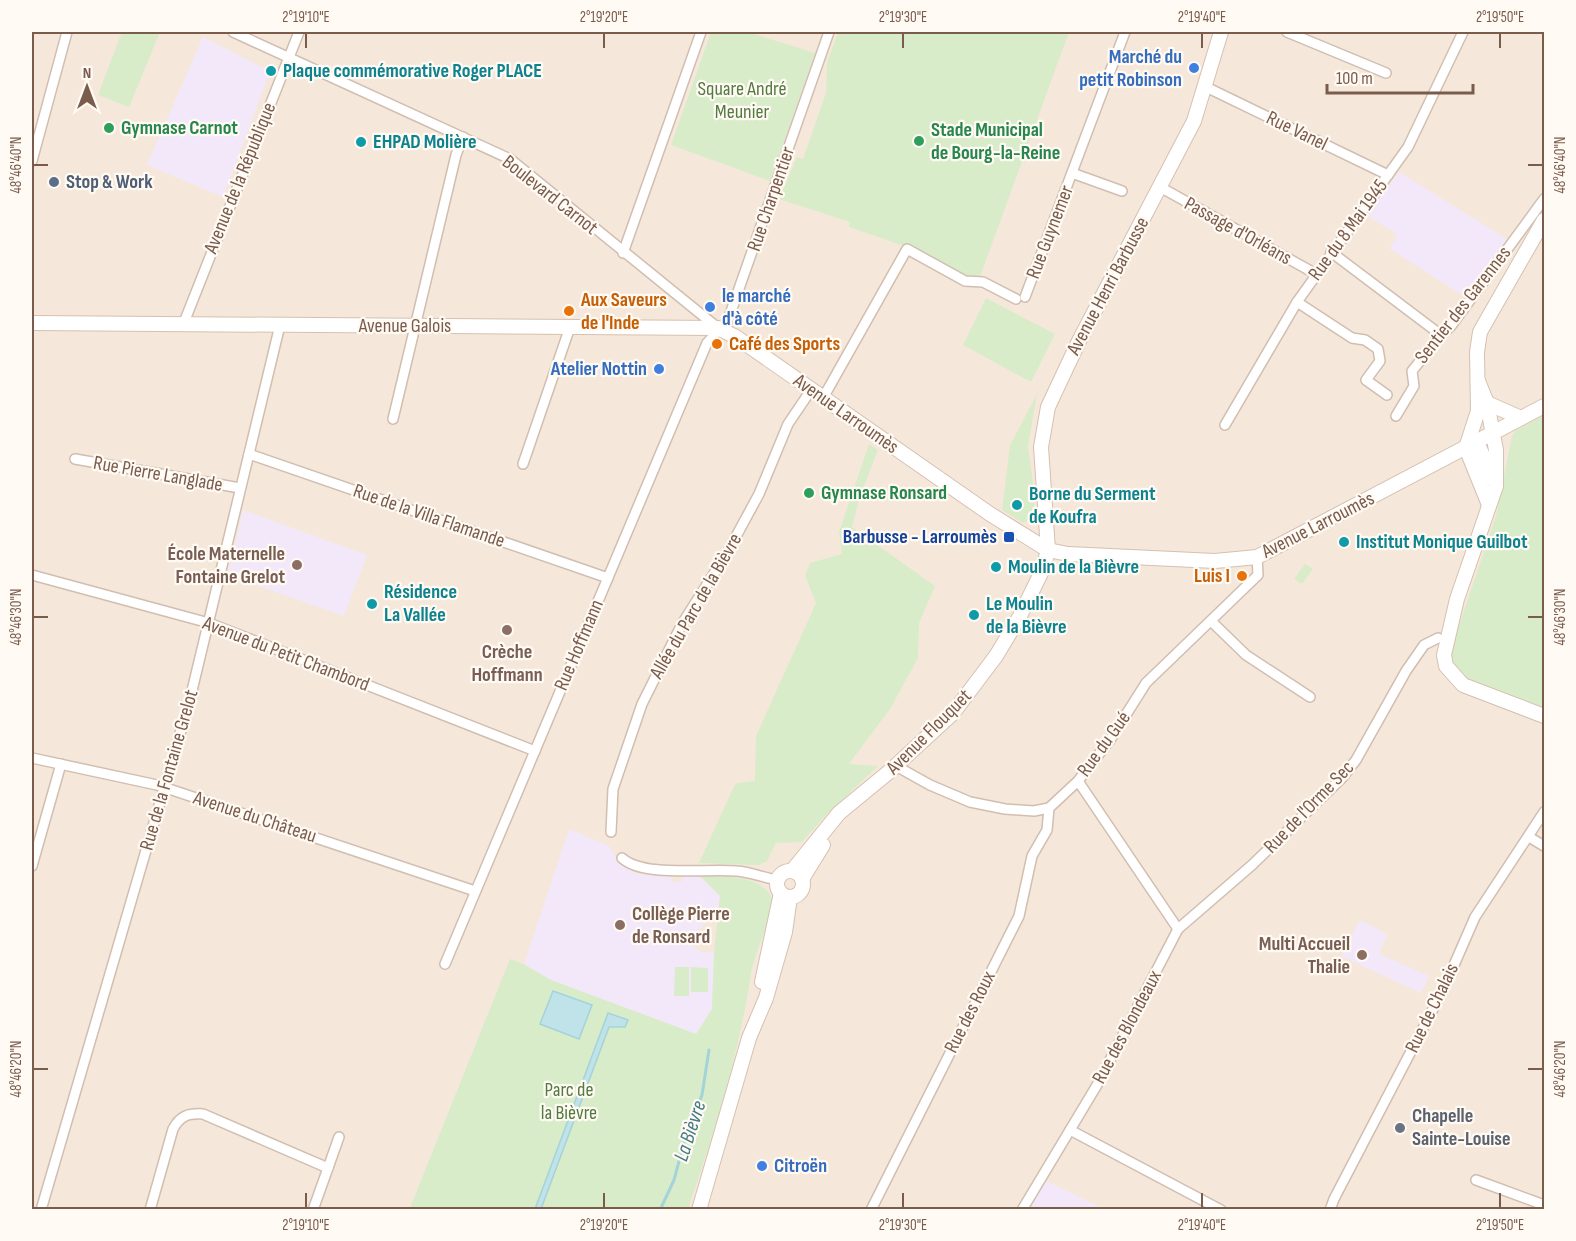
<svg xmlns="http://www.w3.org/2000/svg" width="1576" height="1241" font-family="'Sofia Sans Condensed',sans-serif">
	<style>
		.residential { fill: #f5e8da }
		.education { fill: #f3e8fa }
		.green { fill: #d8ecc9 }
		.water { fill: #bfe3e8; stroke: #a5d3da; stroke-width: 1.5 }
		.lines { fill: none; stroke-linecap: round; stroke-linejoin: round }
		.stream { stroke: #a5d3da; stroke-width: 3 }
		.street-casing { stroke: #d1beb0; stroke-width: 12 }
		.secondary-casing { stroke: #d6c0b0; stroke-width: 16 }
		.street { stroke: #fff; stroke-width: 9 }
		.secondary { stroke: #fff; stroke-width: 14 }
		.ticks { fill: none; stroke: #7a5c4d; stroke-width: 2 }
		.shop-dot { fill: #3f7fe0; stroke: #fffaf3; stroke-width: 2 }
		.culture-dot { fill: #0f9aa8; stroke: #fffaf3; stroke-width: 2 }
		.leisure-dot { fill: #2e9e5b; stroke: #fffaf3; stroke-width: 2 }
		.service-dot { fill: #5c6f8a; stroke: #fffaf3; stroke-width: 2 }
		.food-dot { fill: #e8710a; stroke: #fffaf3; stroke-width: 2 }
		.transit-dot { fill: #1a4fb4; stroke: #fffaf3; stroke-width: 2 }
		.education-dot { fill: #8d6e63; stroke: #fffaf3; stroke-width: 2 }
		.worship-dot { fill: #6b7280; stroke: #fffaf3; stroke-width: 2 }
		.labels { text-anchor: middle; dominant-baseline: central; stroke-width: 4.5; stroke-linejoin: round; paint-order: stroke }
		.shop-label { font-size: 20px; font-weight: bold; fill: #366cbe; stroke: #fffaf3; text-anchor: end }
		.culture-label { font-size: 20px; font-weight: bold; fill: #0d838f; stroke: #fffaf3; text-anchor: start }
		.park-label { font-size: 20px; fill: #537a41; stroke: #fffaf3 }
		.leisure-label { font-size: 20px; font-weight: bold; fill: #27864d; stroke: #fffaf3; text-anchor: start }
		.street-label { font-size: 20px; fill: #7a5c4d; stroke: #fffaf3 }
		.service-label { font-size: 20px; font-weight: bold; fill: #4e5e75; stroke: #fffaf3; text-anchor: start }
		.food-label { font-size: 20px; font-weight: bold; fill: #c56008; stroke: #fffaf3; text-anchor: start }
		.transit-label { font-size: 20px; font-weight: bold; fill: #164399; stroke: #fffaf3; text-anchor: end }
		.education-label { font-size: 20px; font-weight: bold; fill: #785e54; stroke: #fffaf3; text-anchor: end }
		.worship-label { font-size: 20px; font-weight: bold; fill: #5b616d; stroke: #fffaf3; text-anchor: start }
		.water-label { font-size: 21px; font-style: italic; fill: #437c86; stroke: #fffaf3 }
		.neatline { fill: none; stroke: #7a5c4d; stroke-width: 2 }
		.ticks-label { font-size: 15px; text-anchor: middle; fill: #7a5c4d }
	</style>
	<rect width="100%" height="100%" fill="#fdf6ec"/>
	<rect class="residential" x="32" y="32" width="1512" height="1177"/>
	<g class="education">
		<path d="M203 37 270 71 223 197 147 165Z"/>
		<path d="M1399 172 1510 241 1467 298 1390 249 1397 234 1366 215Z"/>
		<path d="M243 510 367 555 344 616 228 575Z"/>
		<path d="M569 829 609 846 621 865 637 874 670 875 673 882H681L685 876H700L720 896 718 911 687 941 701 952H714L712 1009 696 1034 551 980 524 964Z"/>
		<path d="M1360 920 1387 934 1379 954 1429 976 1421 993 1341 956Z"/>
		<path d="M1046 1181 1104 1209H1029Z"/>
	</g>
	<g class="green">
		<path d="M122 32H160L129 107 98 95Z"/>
		<path d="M711 32H748L815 53 770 181 671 145Z"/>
		<path d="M838 32H1069L980 277H962L907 247 849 227 850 222 779 199 797 157 803 159 826 93 827 63Z"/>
		<path d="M986 298 1055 334 1031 382 963 345Z"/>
		<path d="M1037 394 1028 446 1035 497 1034 518 1023 523 1002 510 1010 445Z"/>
		<path d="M1544 415V708L1464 678 1451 662 1450 652 1496 516 1512 436 1515 431Z"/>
		<path d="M869 444 878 450 860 496 852 527 935 586 919 623 918 658 890 709 849 764 878 766 826 815 802 842 776 843 767 861 759 865 699 863 734 786 737 783 755 781 756 736 816 603 805 576 810 563 842 554 839 532Z"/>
		<path d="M1305 564 1313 569 1302 584 1294 579Z"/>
		<path d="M700 876C725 877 759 873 773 899 771 925 755 949 751 974 739 1054 714 1133 688 1209L409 1210 510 959 523 964 551 980 696 1034 712 1009 714 952 720 896Z"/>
		<path d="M675 967H689V996H674Z"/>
		<path d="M691 967 708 968V992H691Z"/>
	</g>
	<g class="water">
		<path d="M553 991 592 1005 579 1039 540 1024Z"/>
		<path d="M608 1013 628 1020 625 1027H609L541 1209H535Z"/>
	</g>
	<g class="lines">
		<path class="stream" d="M660 1210 674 1180 685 1139 702 1095 709 1050"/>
		<defs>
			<g id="street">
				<path d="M233 32 510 159 718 328"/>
				<path d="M1287 32 1386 73"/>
				<path d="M1206 87 1388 175"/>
				<path d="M32 161 67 32"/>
				<path d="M1072 173 1122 191"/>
				<path d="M1160 187 1316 274"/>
				<path d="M1331 252 1441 335"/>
				<path d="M623 253 701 32"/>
				<path d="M1025 297 1125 32"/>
				<path d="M1297 302 1352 338 1365 340 1378 349 1380 361 1366 380 1387 395"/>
				<path d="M183 325 299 32"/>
				<path d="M823 398 907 249 965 281 983 282 1016 299"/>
				<path d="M1396 416 1414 386 1412 371 1441 335 1451 326 1544 199"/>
				<path d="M393 419 456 155 463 137"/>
				<path d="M1225 425 1297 302 1408 147 1463 32"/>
				<path d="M249 454 608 578"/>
				<path d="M75 459 240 488"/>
				<path d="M523 464 570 327"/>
				<path d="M32 575 209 623 535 751"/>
				<path d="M1211 621 1246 655 1310 697"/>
				<path d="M32 758 157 785 475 891"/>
				<path d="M896 766 930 785 970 802 1005 809 1034 811 1049 808 1078 781 1110 740 1146 683 1258 575 1257 557"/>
				<path d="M1078 781 1178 929"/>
				<path d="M611 832 613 789 642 704 682 624 727 553 759 494 788 424 811 390"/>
				<path d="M1529 837 1544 846"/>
				<path d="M622 858C644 878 707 868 737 871 751 872 764 878 778 880"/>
				<path d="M32 866 61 764"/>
				<path d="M1178 929 1252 865 1342 778 1356 760 1406 671 1424 645 1438 638"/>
				<path d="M445 964 707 343 728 320 829 32"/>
				<path d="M1070 1130 1221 1210"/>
				<path d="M328 1168 339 1137"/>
				<path d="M1476 1180 1544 1205"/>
				<path d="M41 1210 189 703 280 325"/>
				<path d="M150 1210 173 1129C180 1116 188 1113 203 1114L328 1168 313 1210"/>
				<path d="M871 1210 1019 916 1032 856 1047 830 1049 808"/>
				<path d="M1022 1210 1097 1085 1178 929"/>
				<path d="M1330 1210 1334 1199 1444 988 1475 917 1544 812"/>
			</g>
			<g id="secondary">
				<path d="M32 323 718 328 736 337 990 514 1048 550 1068 554 1215 561 1257 557 1544 406"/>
				<path d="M1478 381 1487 403 1496 450V486L1457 599 1444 655 1446 666 1463 685 1544 716"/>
				<path d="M1487 403 1521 418"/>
				<path d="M1477 442 1494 481"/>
				<path d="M1466 448 1478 411 1477 352 1480 332 1544 220"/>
				<path d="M1466 448 1489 505"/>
				<path d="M792 871 839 813 890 771 953 713 996 656 1020 616 1043 569 1048 550 1041 447 1048 407 1079 341 1194 121 1221 32"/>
				<circle cx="790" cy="884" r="13"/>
				<path d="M802 879 823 845"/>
				<path d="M762 982 781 893"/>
				<path d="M699 1210 749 1038 766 998 785 932 790 897"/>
			</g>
		</defs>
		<use href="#street" class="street-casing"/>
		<use href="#secondary" class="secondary-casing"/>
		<use href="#street" class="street"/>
		<use href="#secondary" class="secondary"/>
	</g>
	<path class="ticks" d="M306 33V48M604 33V48M903 33V48M1202 33V48M1500 33V48M33 165H48M1528 165H1543M33 617H48M1528 617H1543M33 1069H48M1528 1069H1543M306 1193V1208M604 1193V1208M903 1193V1208M1202 1193V1208M1500 1193V1208"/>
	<g class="shop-dot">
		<circle cx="1194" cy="68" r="6"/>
		<circle cx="710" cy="307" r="6"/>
		<circle cx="659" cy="369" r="6"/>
		<circle cx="762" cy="1166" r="6"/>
	</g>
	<g class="culture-dot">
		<circle cx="271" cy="71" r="6"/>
		<circle cx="361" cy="142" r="6"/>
		<circle cx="1017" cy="505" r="6"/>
		<circle cx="1344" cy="542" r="6"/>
		<circle cx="996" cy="567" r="6"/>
		<circle cx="372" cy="604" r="6"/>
		<circle cx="974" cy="615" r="6"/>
	</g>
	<g class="leisure-dot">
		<circle cx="109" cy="128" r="6"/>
		<circle cx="919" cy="141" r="6"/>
		<circle cx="809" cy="493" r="6"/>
	</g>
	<circle class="service-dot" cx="54" cy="182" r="6"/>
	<g class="food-dot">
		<circle cx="569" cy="311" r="6"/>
		<circle cx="717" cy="344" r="6"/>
		<circle cx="1242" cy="576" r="6"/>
	</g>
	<rect class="transit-dot" x="1003" y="531" width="12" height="12" rx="3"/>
	<g class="education-dot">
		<circle cx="297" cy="565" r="6"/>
		<circle cx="507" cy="630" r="6"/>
		<circle cx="620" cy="925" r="6"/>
		<circle cx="1362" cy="955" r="6"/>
	</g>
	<circle class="worship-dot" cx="1400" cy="1128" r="6"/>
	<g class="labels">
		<g class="shop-label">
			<text x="1182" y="57">Marché du<tspan x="1182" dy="23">petit Robinson</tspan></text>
			<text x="722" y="296" text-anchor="start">le marché<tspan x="722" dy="23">d'à côté</tspan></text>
			<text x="647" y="369">Atelier Nottin</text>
			<text x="774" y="1166" text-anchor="start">Citroën</text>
		</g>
		<g class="culture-label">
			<text x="283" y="71">Plaque commémorative Roger PLACE</text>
			<text x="373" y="142">EHPAD Molière</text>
			<text x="1029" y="494">Borne du Serment<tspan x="1029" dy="23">de Koufra</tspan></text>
			<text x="1356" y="542">Institut Monique Guilbot</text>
			<text x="1008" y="567">Moulin de la Bièvre</text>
			<text x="384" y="592">Résidence<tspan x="384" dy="23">La Vallée</tspan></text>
			<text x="986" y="604">Le Moulin<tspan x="986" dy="23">de la Bièvre</tspan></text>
		</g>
		<g class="park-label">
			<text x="742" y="89">Square André<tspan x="742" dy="23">Meunier</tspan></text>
			<text x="569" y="1090">Parc de<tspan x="569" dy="23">la Bièvre</tspan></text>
		</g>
		<g class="leisure-label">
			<text x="121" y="128">Gymnase Carnot</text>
			<text x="931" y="130">Stade Municipal<tspan x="931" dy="23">de Bourg-la-Reine</tspan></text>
			<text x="821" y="493">Gymnase Ronsard</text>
		</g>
		<g class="street-label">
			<text transform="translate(1297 131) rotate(26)">Rue Vanel</text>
			<text transform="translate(240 178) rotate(-68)">Avenue de la République</text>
			<text transform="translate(550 195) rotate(38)">Boulevard Carnot</text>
			<text transform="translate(771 199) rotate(-71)">Rue Charpentier</text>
			<text transform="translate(1348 230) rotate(-54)">Rue du 8 Mai 1945</text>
			<text transform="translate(1238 231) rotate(29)">Passage d'Orléans</text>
			<text transform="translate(1050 232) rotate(-69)">Rue Guynemer</text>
			<text transform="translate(1108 286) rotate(-62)">Avenue Henri Barbusse</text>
			<text transform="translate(1463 305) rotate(-52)">Sentier des Garennes</text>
			<text x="405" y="326">Avenue Galois</text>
			<text transform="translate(846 414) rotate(35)">Avenue Larroumès</text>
			<text transform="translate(158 474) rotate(10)">Rue Pierre Langlade</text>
			<text transform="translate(429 516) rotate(19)">Rue de la Villa Flamande</text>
			<text transform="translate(1318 525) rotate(-27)">Avenue Larroumès</text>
			<text transform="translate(696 606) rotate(-60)">Allée du Parc de la Bièvre</text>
			<text transform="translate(579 645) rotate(-67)">Rue Hoffmann</text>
			<text transform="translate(286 654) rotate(21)">Avenue du Petit Chambord</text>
			<text transform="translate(929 732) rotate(-45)">Avenue Flouquet</text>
			<text transform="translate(1104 744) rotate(-54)">Rue du Gué</text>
			<text transform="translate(169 770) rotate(-74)">Rue de la Fontaine Grelot</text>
			<text transform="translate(1309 807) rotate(-46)">Rue de l'Orme Sec</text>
			<text transform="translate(255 817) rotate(18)">Avenue du Château</text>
			<text transform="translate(1432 1008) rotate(-64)">Rue de Chalais</text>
			<text transform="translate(970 1012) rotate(-63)">Rue des Roux</text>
			<text transform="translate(1127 1027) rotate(-62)">Rue des Blondeaux</text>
		</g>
		<g class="service-label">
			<text x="66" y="182">Stop &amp; Work</text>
		</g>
		<g class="food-label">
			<text x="581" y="300">Aux Saveurs<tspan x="581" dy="23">de l'Inde</tspan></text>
			<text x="729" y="344">Café des Sports</text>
			<text x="1230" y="576" text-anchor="end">Luis I</text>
		</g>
		<g class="transit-label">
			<text x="997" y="537">Barbusse - Larroumès</text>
		</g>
		<g class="education-label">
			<text x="285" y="554">École Maternelle<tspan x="285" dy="23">Fontaine Grelot</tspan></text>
			<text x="507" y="652" text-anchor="middle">Crèche<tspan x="507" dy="23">Hoffmann</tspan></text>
			<text x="632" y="914" text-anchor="start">Collège Pierre<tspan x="632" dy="23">de Ronsard</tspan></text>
			<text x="1350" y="944">Multi Accueil<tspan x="1350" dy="23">Thalie</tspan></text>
		</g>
		<g class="worship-label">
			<text x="1412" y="1116">Chapelle<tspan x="1412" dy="23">Sainte-Louise</tspan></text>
		</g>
		<g class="water-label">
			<text transform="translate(690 1131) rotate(-72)">La Bièvre</text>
		</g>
	</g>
	<rect width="1576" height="1241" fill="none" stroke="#fffaf3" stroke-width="66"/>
	<g transform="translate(87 87)" stroke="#fffaf3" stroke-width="4.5" paint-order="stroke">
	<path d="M0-4.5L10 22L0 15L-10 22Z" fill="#7a5c4d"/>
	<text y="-9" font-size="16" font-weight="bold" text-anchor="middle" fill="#7a5c4d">N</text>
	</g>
	<path d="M1327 84v9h146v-9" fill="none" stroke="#7a5c4d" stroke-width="3"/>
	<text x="1336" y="84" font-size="18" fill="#7a5c4d" stroke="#fffaf3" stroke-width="4.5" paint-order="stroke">100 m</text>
	<rect x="33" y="33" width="1510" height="1175" class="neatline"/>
	<g class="ticks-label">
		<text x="306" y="22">2°19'10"E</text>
		<text x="604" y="22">2°19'20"E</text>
		<text x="903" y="22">2°19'30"E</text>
		<text x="1202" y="22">2°19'40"E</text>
		<text x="1500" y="22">2°19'50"E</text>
		<text transform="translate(16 165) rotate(-90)" y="5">48°46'40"N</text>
		<text transform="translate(1560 165) rotate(-90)" y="5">48°46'40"N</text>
		<text transform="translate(16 617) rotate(-90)" y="5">48°46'30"N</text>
		<text transform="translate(1560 617) rotate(-90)" y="5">48°46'30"N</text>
		<text transform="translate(16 1069) rotate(-90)" y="5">48°46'20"N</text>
		<text transform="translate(1560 1069) rotate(-90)" y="5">48°46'20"N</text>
		<text x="306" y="1230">2°19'10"E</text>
		<text x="604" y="1230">2°19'20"E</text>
		<text x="903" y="1230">2°19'30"E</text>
		<text x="1202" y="1230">2°19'40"E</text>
		<text x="1500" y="1230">2°19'50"E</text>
	</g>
</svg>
